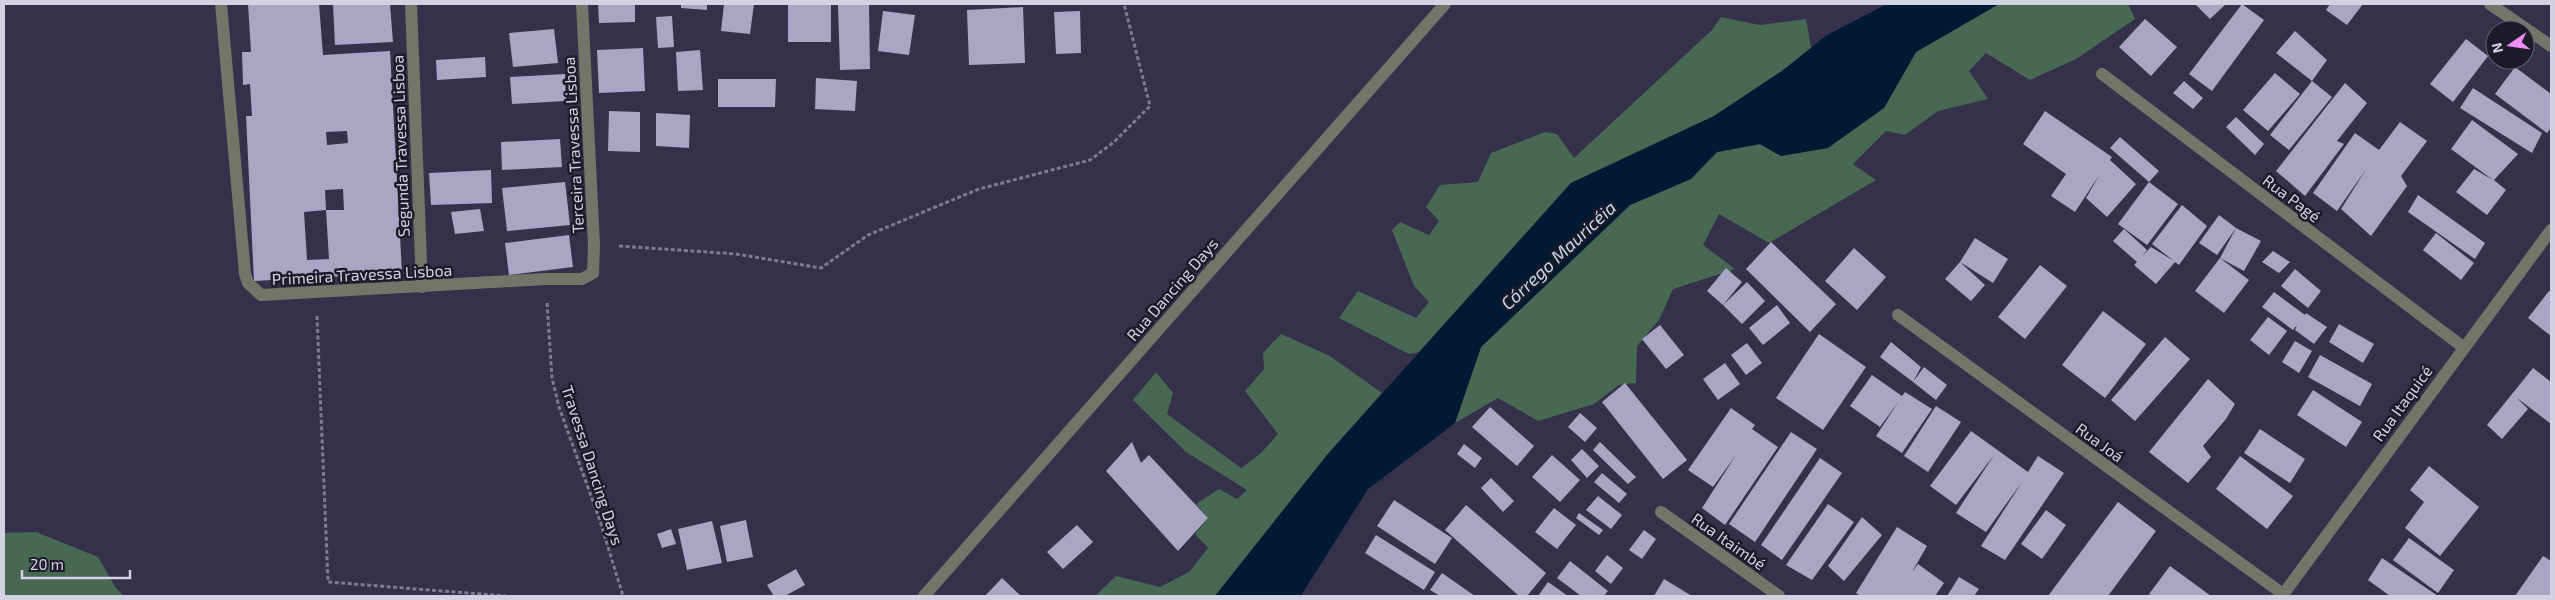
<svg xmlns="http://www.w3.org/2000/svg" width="2555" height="600" font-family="'Exo 2',sans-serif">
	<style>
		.green { fill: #476852 }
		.water { fill: #001a33 }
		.building { fill: #a8a5c5; fill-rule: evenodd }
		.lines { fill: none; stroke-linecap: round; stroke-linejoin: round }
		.path { stroke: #7e7b91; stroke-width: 3; stroke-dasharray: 4 2.5; stroke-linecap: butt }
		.minor { stroke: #727669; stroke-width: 12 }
		.labels { text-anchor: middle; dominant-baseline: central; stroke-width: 5; stroke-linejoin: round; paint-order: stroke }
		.street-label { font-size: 16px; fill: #d3d2e2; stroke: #1c1b27 }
		.water-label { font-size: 18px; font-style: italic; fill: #c2daf2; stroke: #1c1b27 }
	</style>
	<rect width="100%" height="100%" fill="#35314b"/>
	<g class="green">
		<path d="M1999 4H2128L2135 19 2076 59 2030 80 1986 53 1969 71 1988 99 1938 111 1905 135 1886 131 1853 164 1876 180 1769 243 1719 214 1703 245 1735 269 1673 289 1659 320 1637 346 1636 383 1619 385 1594 404 1538 421 1498 398 1455 423 1481 347 1630 205 1690 179 1717 152 1760 144 1781 156 1884 108 1916 52Z"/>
		<path d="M1721 17 1760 25 1806 19 1811 48 1782 71 1714 116 1571 183 1419 352 1409 354 1339 318 1358 291 1416 318 1429 302 1414 286 1392 230 1400 222 1429 235 1439 221 1426 207 1440 185 1478 182 1491 153 1545 132 1557 134 1574 158 1712 30Z"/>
		<path d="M1281 334 1330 356 1382 393 1327 455 1215 596H1095L1116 576 1160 587 1189 572 1208 548 1195 534 1208 518 1196 504 1219 489 1237 499 1247 490 1186 452 1133 400 1156 372 1173 393 1167 414 1241 468 1260 454 1278 434 1245 391 1264 369 1263 353Z"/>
		<path d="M36 532 98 557 116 588 124 596H4V533Z"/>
	</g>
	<path class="water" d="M1887 4H1999L1916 52 1884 108 1828 148 1781 156 1760 144 1717 152 1691 179 1630 205 1481 347 1455 423 1368 489 1302 594 1303 596H1215L1327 455 1571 183 1714 116 1782 71 1827 35Z"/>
	<g class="building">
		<path d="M248 4H319L323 55 390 51 402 273 254 281 246 116H252L250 84 243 85 242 52H251ZM347 131 348 143 327 145 326 132ZM343 189 344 210H326L325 190ZM326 210 329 259 307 260 304 212Z"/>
		<path d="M333 4H390L393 42 335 45Z"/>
		<path d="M598 4H635V22L599 23Z"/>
		<path d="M681 4H707V10L681 8Z"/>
		<path d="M724 4H754L750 34 721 31Z"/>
		<rect x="788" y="4" width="43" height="38"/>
		<path d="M869 4 870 69 840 70 838 5Z"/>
		<path d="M2195 4H2226L2210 19Z"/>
		<path d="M2242 4 2264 20 2212 91 2189 74Z"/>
		<path d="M2330 4H2363L2347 25 2326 10Z"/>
		<path d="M1023 7 1025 63 969 65 967 10Z"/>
		<path d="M883 11 915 15 909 55 878 51Z"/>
		<path d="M1080 11 1081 53 1056 54 1054 12Z"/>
		<path d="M672 16 674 47 658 48 656 17Z"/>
		<path d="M2145 19 2177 47 2151 76 2119 47Z"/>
		<path d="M554 29 558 63 513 67 509 33Z"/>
		<path d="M2295 31 2327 60 2312 81 2276 53Z"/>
		<path d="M2466 39 2488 56 2453 102 2430 84Z"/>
		<path d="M643 48 645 91 599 93 597 50Z"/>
		<path d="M700 50 703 90 678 91 676 52Z"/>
		<path d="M485 57 486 77 437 80 436 60Z"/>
		<path d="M2515 67 2551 94V128L2547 133 2495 94Z"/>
		<path d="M2275 73 2300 94 2268 131 2243 110Z"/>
		<path d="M565 74 566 101 512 104 510 77Z"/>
		<path d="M816 78 857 81 855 111 815 109Z"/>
		<path d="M718 79H776L775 107H718Z"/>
		<path d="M2184 81 2203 98 2193 109 2173 93Z"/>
		<path d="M2312 81 2332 97 2289 150 2270 135Z"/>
		<path d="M2345 83 2367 103 2337 141 2344 144 2305 196 2276 171Z"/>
		<path d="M2473 88 2542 133 2532 153 2460 108Z"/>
		<path d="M609 111 640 112V152L608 151Z"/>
		<path d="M2045 111 2112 157 2110 160 2136 184 2107 217 2086 198 2100 174 2075 212 2051 196 2066 174 2023 144Z"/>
		<path d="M656 113 690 115 689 148 656 146Z"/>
		<path d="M2236 117 2264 144 2255 155 2226 127Z"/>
		<path d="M2472 120 2518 154 2494 180 2506 190 2487 215 2456 192 2474 169 2493 180 2451 149Z"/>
		<path d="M2400 122 2427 141 2401 176 2407 186 2371 236 2341 209 2367 168 2337 211 2313 193 2355 133 2379 150Z"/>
		<path d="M2120 137 2159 171 2149 182 2110 148Z"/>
		<path d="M560 139 562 167 502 170 501 142Z"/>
		<path d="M491 170 492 203 431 205 429 173Z"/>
		<path d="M565 182 570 225 507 231 502 188Z"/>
		<path d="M2149 182 2178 204 2147 245 2118 224Z"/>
		<path d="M2418 195 2485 243 2475 259 2408 212Z"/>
		<path d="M2182 205 2207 226 2179 265 2175 262 2156 284 2134 265 2137 262 2113 241 2124 229 2147 250 2142 256 2151 247 2174 261 2152 244Z"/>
		<path d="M480 209 484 231 455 234 451 212Z"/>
		<path d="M2219 215 2236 228 2217 255 2199 243Z"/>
		<path d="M2236 228 2261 241 2244 271 2220 258Z"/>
		<path d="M2436 233 2474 263 2461 280 2423 250Z"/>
		<path d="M569 235 573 267 509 275 505 243Z"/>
		<path d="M1975 238 2008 259 1993 283 1960 262 1985 285 1971 301 1945 279 1960 262Z"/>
		<path d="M1771 242 1836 304 1810 332 1746 269Z"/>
		<path d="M1854 248 1886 277 1857 310 1825 281Z"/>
		<path d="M2273 251 2290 262 2279 273 2262 262Z"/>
		<path d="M2220 258 2249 280 2224 313 2195 291Z"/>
		<path d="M2040 265 2067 286 2025 339 1998 317Z"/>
		<path d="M1726 268 1742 282 1723 305 1707 291Z"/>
		<path d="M2295 269 2321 291 2308 308 2281 286Z"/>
		<path d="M1747 282 1765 301 1742 324 1723 305Z"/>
		<path d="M2549 291 2551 292V336L2528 318Z"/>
		<path d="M2274 292 2305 315 2306 313 2327 327 2314 344 2295 330 2297 325 2293 330 2262 307Z"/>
		<path d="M1777 305 1790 323 1763 345 1749 328Z"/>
		<path d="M2103 311 2146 344 2105 398 2062 365Z"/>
		<path d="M2268 317 2287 331 2269 355 2250 340Z"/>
		<path d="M2339 324 2374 344 2363 363 2329 342Z"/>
		<path d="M1660 325 1684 355 1666 369 1642 339Z"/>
		<path d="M1819 334 1866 367 1823 430 1776 398Z"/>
		<path d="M2165 337 2190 359 2135 421 2111 400Z"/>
		<path d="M2295 341 2312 351 2299 373 2282 362Z"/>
		<path d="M1891 342 1921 367 1913 382 1924 367 1947 385 1936 400 1913 382 1880 357Z"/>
		<path d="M1747 343 1762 363 1746 375 1731 355Z"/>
		<path d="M2320 355 2372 384 2360 406 2308 377Z"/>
		<path d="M1725 363 1740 384 1718 400 1703 379Z"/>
		<path d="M2533 368 2551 382V424L2517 398 2528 409 2502 439 2487 425Z"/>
		<path d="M1872 375 1902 396 1905 392 1932 409 1902 453 1876 436 1899 401 1880 427 1850 406Z"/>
		<path d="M2208 379 2235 404 2226 419 2203 446 2211 457 2188 483 2149 452Z"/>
		<path d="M1625 383 1687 460 1663 479 1602 402Z"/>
		<path d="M2313 390 2362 422 2346 447 2297 415Z"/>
		<path d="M1936 406 1961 422 1928 472 1904 456Z"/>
		<path d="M1490 407 1534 446 1517 466 1472 427Z"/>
		<path d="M1731 408 1755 425 1752 429 1778 447 1725 525 1702 508 1736 455 1713 487 1688 470Z"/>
		<path d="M1580 413 1597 428 1585 442 1568 427Z"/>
		<path d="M2260 429 2305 459 2290 483 2244 453Z"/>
		<path d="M1971 431 2028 472 2038 456 2064 473 2005 560 1981 546 2022 482 1986 532 1956 513 1994 455 1956 505 1930 486Z"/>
		<path d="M1791 432 1817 449 1755 542 1729 524Z"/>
		<path d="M1132 442 1141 463 1149 455 1208 518 1178 551 1106 471Z"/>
		<path d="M1600 442 1636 477 1628 484 1593 450Z"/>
		<path d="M1464 444 1482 458 1475 468 1457 454Z"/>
		<path d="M1582 449 1599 466 1587 478 1571 460Z"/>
		<path d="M1552 455 1580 480 1560 502 1532 477Z"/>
		<path d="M2240 456 2293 496 2267 529 2216 489Z"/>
		<path d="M1820 458 1842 473 1782 560 1761 545Z"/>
		<path d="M2429 466 2479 507 2440 556 2405 528 2424 502 2410 490Z"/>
		<path d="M1602 473 1627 494 1619 503 1594 482Z"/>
		<path d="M1491 478 1514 501 1503 512 1481 488Z"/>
		<path d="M1598 496 1622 515 1611 529 1586 510Z"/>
		<path d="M1394 500 1452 538 1435 564 1377 526Z"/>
		<path d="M2118 502 2156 531 2108 596H2048Z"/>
		<path d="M1828 504 1854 522 1812 580 1786 565Z"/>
		<path d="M1466 505 1546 573 1527 596H1519L1445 530Z"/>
		<path d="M1554 508 1576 525 1557 549 1535 532Z"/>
		<path d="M2046 510 2066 525 2042 559 2021 544Z"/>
		<path d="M1579 513 1603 530 1599 535 1576 518Z"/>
		<path d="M1862 517 1882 535 1844 581 1828 566Z"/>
		<path d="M746 520 753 557 727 562 720 526Z"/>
		<path d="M712 521 722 563 687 570 678 529Z"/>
		<path d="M1077 525 1093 542 1063 569 1047 552Z"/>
		<path d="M1897 527 1927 546 1912 572 1918 564 1944 583 1935 596H1860L1856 593Z"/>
		<path d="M671 529 676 544 662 548 657 534Z"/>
		<path d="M1644 530 1656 539 1642 559 1629 550Z"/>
		<path d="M1376 535 1435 572 1424 590 1365 553Z"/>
		<path d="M2409 538 2454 570 2438 593 2393 560Z"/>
		<path d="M1607 555 1623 568 1611 584 1595 571Z"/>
		<path d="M2543 556 2551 561V596H2515Z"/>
		<path d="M2382 558 2438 596H2390L2368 580Z"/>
		<path d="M1570 561 1608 591 1604 596H1581L1557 578Z"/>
		<path d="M2170 566 2211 596H2152L2149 594Z"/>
		<path d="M796 569 805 585 785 596H774L767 585Z"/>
		<path d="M1442 573 1475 596H1440L1430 590Z"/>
		<path d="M1959 577 1979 589 1974 596H1947Z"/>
		<path d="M1002 578 1021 596H985Z"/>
		<path d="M1664 579 1692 596H1654Z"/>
		<path d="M1548 582 1568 596H1538Z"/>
	</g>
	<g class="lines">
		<g class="path">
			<path d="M619 246 736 254 821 268 868 235 979 189 1090 160 1114 142 1150 106 1124 4"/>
			<path d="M547 303 552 378 559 407 600 521 623 596"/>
			<path d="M317 316 328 582 506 596"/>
		</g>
		<g class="minor">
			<path d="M221 4 245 274 248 283 261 295 546 279H582L593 273 594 245 582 4"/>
			<path d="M411 4 422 287"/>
			<path d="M2490 4 2551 46"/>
			<path d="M2102 74 2463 347"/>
			<path d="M1898 315 2283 594"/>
			<path d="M1661 512 1779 596"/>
			<path d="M924 596 1445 4"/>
			<path d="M2282 596 2551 230"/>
		</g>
	</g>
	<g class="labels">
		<g class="street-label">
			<text transform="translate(573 145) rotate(-93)">Terceira Travessa Lisboa</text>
			<text transform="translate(400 146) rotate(-92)">Segunda Travessa Lisboa</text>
			<text transform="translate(2292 198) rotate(37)">Rua Pagé</text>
			<text transform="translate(362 274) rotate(-3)">Primeira Travessa Lisboa</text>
			<text transform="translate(1172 289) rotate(-49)">Rua Dancing Days</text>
			<text transform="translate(2402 403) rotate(-54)">Rua Itaquicé</text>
			<text transform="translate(2100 442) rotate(36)">Rua Joá</text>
			<text transform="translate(593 465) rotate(72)">Travessa Dancing Days</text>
			<text transform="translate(1729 541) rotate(35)">Rua Itaimbé</text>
		</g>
		<g class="water-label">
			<text transform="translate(1558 255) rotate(-43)">Córrego Mauricéia</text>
		</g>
	</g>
	<rect width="2555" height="600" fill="none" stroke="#d3d2e2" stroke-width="10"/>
	<g transform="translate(2510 45) rotate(257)"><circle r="24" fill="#1c1b27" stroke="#656472"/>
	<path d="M0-4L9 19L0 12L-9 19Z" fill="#ed8cf9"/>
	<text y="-8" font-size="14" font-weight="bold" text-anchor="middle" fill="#d3d2e2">N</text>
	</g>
	<path d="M22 570v8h108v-8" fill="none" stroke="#d3d2e2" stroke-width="2.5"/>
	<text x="30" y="570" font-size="15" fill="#d3d2e2" stroke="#1c1b27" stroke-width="4" paint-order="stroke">20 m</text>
</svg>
